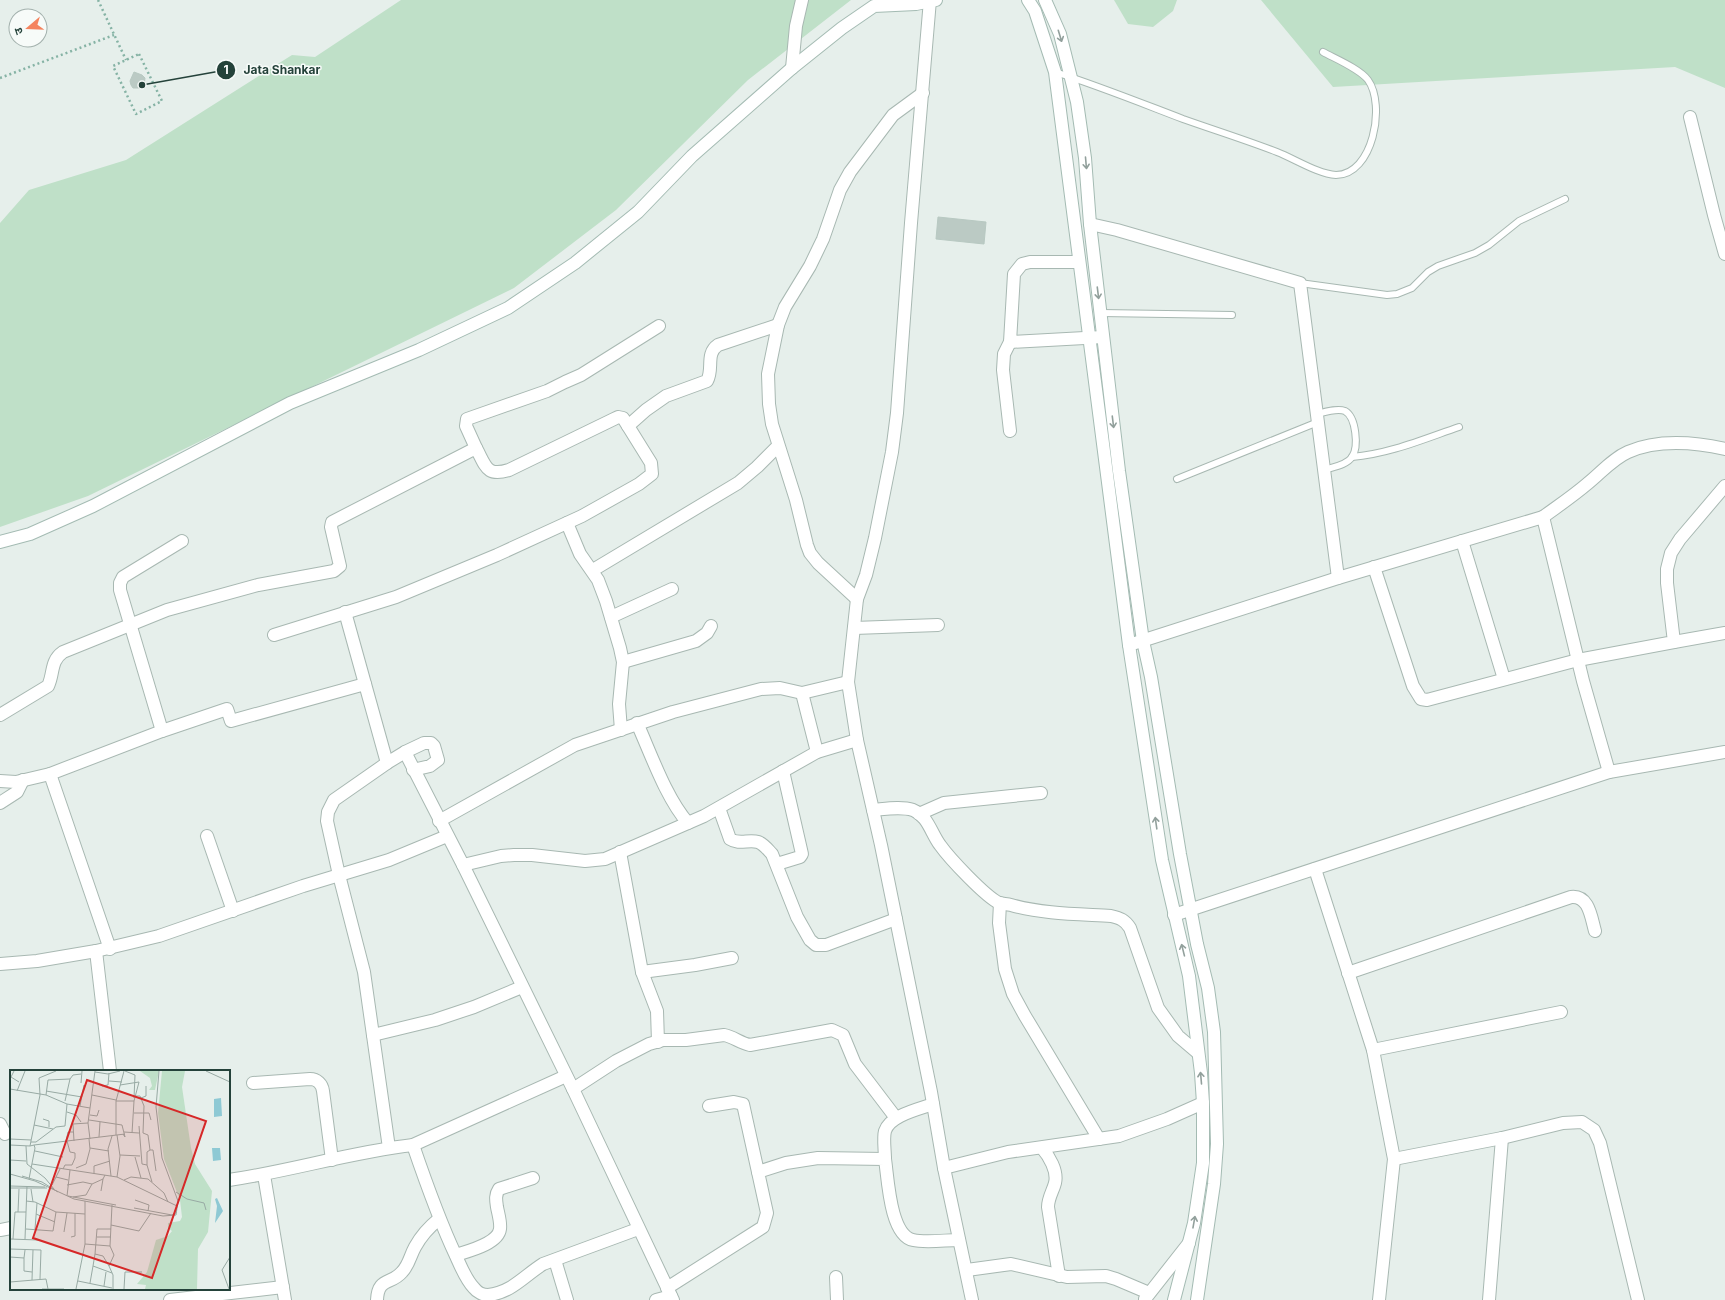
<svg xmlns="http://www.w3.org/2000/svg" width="1725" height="1300" font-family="Inter,'Noto Sans Devanagari',sans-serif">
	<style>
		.green { fill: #bfe0c8 }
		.building { fill: #bbcac4; stroke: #b8c9c2 }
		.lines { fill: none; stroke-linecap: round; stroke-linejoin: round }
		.lane-casing { stroke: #a8b8b2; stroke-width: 8 }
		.street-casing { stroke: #a8b8b2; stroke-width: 14 }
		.secondary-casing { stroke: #a4bbb3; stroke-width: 14 }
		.path { stroke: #86b3a5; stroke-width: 2.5; stroke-dasharray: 2 3; stroke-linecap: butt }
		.lane { stroke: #fff; stroke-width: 6 }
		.street { stroke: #fff; stroke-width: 12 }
		.secondary { stroke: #fff; stroke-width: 12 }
		.oneway { stroke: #92a09c }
		.inset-road { fill: none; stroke: #98aaa4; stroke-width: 1 }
		.view { fill: #d62828; fill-opacity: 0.15; stroke: #d62828; stroke-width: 2 }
		.inset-edge { fill: none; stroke: #24423a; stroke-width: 2 }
		.leader { fill: none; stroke: #24423a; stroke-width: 1.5 }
		.callout-dot { fill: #24423a; stroke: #f7fbf9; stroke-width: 1.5 }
		.mark-label { font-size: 12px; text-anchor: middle; font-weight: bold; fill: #fff }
		.callout-label { font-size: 12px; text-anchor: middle; font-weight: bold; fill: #24423a; stroke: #f7fbf9; stroke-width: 3; stroke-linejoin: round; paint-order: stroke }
	</style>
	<rect width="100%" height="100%" fill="#e6efeb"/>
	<g class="green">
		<path d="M401 0H851L748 80 616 210 514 288 88 496 0 527V223L29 190 126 160 292 55 315 57Z"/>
		<path d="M1114 0H1177L1173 11 1153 27 1128 24Z"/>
		<path d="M1261 0H1725V88L1675 67 1333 87Z"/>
	</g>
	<g class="building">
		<path d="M134 72 142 75 145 78 144 86 141 88H133L131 85 130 81Z"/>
		<path d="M938 217 986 222 984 244 936 239Z"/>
	</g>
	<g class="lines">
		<defs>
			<g id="lane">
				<path d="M1055 72C1099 86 1141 103 1183 119 1214 130 1246 140 1277 152 1295 159 1318 174 1336 175 1373 175 1386 105 1368 80 1360 69 1336 59 1323 52"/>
				<path d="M1300 283 1387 295 1397 294 1412 288 1428 272 1438 266 1475 253 1489 245 1519 221 1565 199"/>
				<path d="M1101 313 1232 315"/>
				<path d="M1317 414C1325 412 1337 408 1345 411 1356 417 1359 447 1352 457 1347 465 1333 467 1324 470"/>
				<path d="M1352 457C1389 454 1424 439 1459 427"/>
				<path d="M1177 479 1318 422"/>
			</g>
			<g id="street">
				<path d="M930 0 911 223 897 413 892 452 875 538 866 575 857 599 848 682 857 740 881 845 931 1092 944 1168 972 1300"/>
				<path d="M792 68 796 26 802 0"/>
				<path d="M1690 117 1714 215 1725 254"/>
				<path d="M1090 224 1117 230 1300 283 1338 578"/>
				<path d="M1010 342 1103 337"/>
				<path d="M1010 431 1003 370 1004 354 1010 342 1014 274 1022 264 1030 262H1079"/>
				<path d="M476 448 466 426 467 419 547 391 565 382 581 375 659 326"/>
				<path d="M1543 517C1558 506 1573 496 1587 484 1601 473 1612 459 1628 452 1657 439 1695 442 1725 449"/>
				<path d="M567 523 580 554 598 580 606 601 620 648 623 662 619 704 621 730"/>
				<path d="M1462 541 1504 679"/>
				<path d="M1374 567 1413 686 1421 699 1427 700 1578 660 1674 642 1667 583V569L1671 553 1680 539 1725 486"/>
				<path d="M593 570 738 483 757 467 778 446"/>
				<path d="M857 599 818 563 810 553 807 545 796 500 772 424 769 404 768 374 778 325 785 307 810 266 823 239 840 190 850 172 893 115 923 93"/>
				<path d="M345 612 387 763"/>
				<path d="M611 617 672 589"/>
				<path d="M854 628 938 625"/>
				<path d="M274 635 396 597 497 555 582 516 639 484 652 474 651 463 628 426 646 410 666 396 707 381C714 369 705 354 718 345L778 325"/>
				<path d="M1674 642 1725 633"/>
				<path d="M1129 645 1338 578 1543 517 1583 681 1609 772"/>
				<path d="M623 662 696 641 707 633 711 626"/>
				<path d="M802 693 817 752"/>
				<path d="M0 715 48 686C54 674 50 661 63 652L167 610 258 585 334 571 340 566 331 527 332 522 476 448C486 466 486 477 509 470L614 419 618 417 623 418 628 426"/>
				<path d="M637 723C651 754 666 798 688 823"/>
				<path d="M162 731 120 590V583L123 577 182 541"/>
				<path d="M405 752 463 865 573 1089 673 1300"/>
				<path d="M0 781 16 782 50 774"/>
				<path d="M0 803 17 792 23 780"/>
				<path d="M719 808 730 839C739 845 749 839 758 842 764 844 768 850 772 854L797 917 810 940 816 945H826L896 919"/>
				<path d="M873 810C885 809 901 806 913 810 928 816 931 833 940 845 950 859 985 896 999 903 1002 904 1007 904 1011 905 1043 914 1078 914 1111 916 1120 918 1125 920 1130 928L1158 1008 1178 1036 1198 1053"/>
				<path d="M919 814 944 803 1041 793"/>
				<path d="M439 821 575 745 673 712 761 689 780 688 802 693 848 682"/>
				<path d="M207 836 233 911"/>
				<path d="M620 852 642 972 657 1011 658 1042"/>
				<path d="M777 864 800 857 802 854 783 771"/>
				<path d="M463 865 501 856 514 855H532L585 861 605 859 704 816 817 752 857 740"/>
				<path d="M1315 869 1373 1050 1394 1159 1379 1300"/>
				<path d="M1000 903 999 923 1005 969 1013 994 1025 1016 1099 1139"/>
				<path d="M1174 915 1609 772 1725 752"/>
				<path d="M110 949 50 774 162 731 227 709 231 721 365 684"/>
				<path d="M96 951 110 1071"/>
				<path d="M0 964 37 961 96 951 159 936 303 886 389 860 447 836"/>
				<path d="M642 972 695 965 732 958"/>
				<path d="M1348 973 1571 897C1589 895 1591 917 1595 931"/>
				<path d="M373 1035 435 1020 474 1007 522 987"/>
				<path d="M1373 1050 1561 1012"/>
				<path d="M253 1083 310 1079C317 1079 322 1084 323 1091L332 1160"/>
				<path d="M573 1089 616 1061 649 1044 663 1040H686L724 1035C734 1037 740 1043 750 1045L832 1030 843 1035 855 1064 896 1118"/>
				<path d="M709 1106 734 1102 743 1104 758 1172"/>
				<path d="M0 1124 5 1134"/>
				<path d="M413 1145C426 1183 439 1220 456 1256 461 1267 466 1280 474 1288 477 1292 483 1295 488 1295 511 1293 524 1276 543 1264L638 1229"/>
				<path d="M389 1148 364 972 339 875 327 821 328 812 334 800 387 763 405 752 424 743H431L434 746 438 760 430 766 413 770"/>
				<path d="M1042 1148C1049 1156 1058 1171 1055 1183 1053 1191 1048 1198 1048 1207L1059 1276"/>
				<path d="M885 1159C885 1151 883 1138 885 1131 890 1115 920 1109 933 1104"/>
				<path d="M1394 1159 1502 1138 1563 1123 1582 1122 1594 1130 1600 1143 1638 1300"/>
				<path d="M944 1168 1008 1152 1119 1136 1167 1119 1203 1103"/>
				<path d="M264 1175 285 1300"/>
				<path d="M229 1180C291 1171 351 1152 413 1145L566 1076"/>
				<path d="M0 1230 11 1228"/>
				<path d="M456 1255C468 1251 498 1244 500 1229 501 1222 498 1213 497 1207 496 1200 495 1195 499 1189L533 1178"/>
				<path d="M555 1260 567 1300"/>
				<path d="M967 1270 1011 1264 1067 1277 1106 1276 1116 1279 1149 1293"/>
				<path d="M836 1277 837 1300"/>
				<path d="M667 1288 763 1227 767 1213 758 1172 786 1163 818 1158 885 1159C888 1179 890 1235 913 1240 925 1243 946 1240 959 1240"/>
				<path d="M1145 1299 1189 1243"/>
				<path d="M170 1300 283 1287"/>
				<path d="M377 1300C378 1277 391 1285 402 1272 409 1265 410 1256 415 1247 421 1236 429 1227 439 1219"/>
				<path d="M656 1300 671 1296"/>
				<path d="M1489 1300 1502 1138"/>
			</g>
			<g id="secondary">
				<path d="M1028 0 1035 11 1055 72 1129 645 1162 860 1189 976 1201 1073 1203 1103V1163L1194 1223 1174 1300"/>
				<path d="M1045 0 1060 34 1077 102 1085 158 1090 224 1119 471 1143 641 1151 677 1180 854 1197 944 1208 988 1214 1032 1217 1144 1214 1184 1197 1300"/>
				<path d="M0 542 30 534 93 506 290 403 419 350 508 308 575 263 638 212 692 156 792 68 842 28 874 6 916 4 936 0"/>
			</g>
		</defs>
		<use href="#lane" class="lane-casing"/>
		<use href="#street" class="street-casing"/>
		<use href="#secondary" class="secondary-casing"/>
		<g class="path">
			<path d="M98 0 126 60"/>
			<path d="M139 54 162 101 136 114 113 66Z"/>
			<path d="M0 78 114 35"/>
		</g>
		<use href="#lane" class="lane"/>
		<use href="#street" class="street"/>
		<use href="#secondary" class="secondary"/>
	</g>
	<defs><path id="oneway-shaft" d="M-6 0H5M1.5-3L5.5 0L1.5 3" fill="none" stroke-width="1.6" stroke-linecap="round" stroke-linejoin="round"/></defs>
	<g class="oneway">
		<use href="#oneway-shaft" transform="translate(1060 36) rotate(73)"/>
		<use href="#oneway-shaft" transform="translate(1086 163) rotate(85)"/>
		<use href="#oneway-shaft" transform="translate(1098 293) rotate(83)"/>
		<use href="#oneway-shaft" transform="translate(1113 422) rotate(83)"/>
		<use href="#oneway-shaft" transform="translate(1156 823) rotate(-98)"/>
		<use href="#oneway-shaft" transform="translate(1183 950) rotate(-104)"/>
		<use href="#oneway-shaft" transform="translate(1201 1078) rotate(-95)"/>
		<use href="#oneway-shaft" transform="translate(1194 1222) rotate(-80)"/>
	</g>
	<g transform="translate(10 1070)">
		<rect width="220" height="220" fill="#e6efeb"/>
		<path d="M130 1H149L145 20H139L142 16 140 8ZM152 1H175L172 17 181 78 185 94 202 121 198 162 188 179 187 219H135L136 215 127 214 137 202 146 170 158 166 162 161 158 158V153L170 151 172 147 170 130 154 89 148 43Z" fill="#bfe0c8"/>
		<path d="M211 28 212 46 204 47V29ZM202 78H210L211 90 203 91ZM207 128 213 141 205 153 207 136 205 129Z" fill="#8ec9d4"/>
		<path class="inset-road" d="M4 1 1 7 9 12M115 1 125 5 124 28M196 1 220 12M85 2 98 4 110 1M99 11 112 12M71 13 72 1M110 15 129 12 124 31M92 16 98 15 99 3M0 19 36 25 57 34 80 38M7 21 15 1M36 21 72 27M36 25 38 10 60 9M82 25 106 30M125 26H130L134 36 133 63 138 65 140 80 137 82V95M131 28 136 26V16M55 31 60 9 63 5 71 4M106 31H124L122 63M70 36 74 15M57 42 66 45 71 52M124 43H139L141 50M80 45 87 46 89 40M33 49 39 51V57M79 50 112 55 115 67 113 64M24 55 43 59M129 56 132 94 137 95 142 112M114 62 129 63M106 65V31L114 1M89 67 90 52M0 69 21 70M80 69 78 53 85 1M56 71 58 62H63M64 71 63 54 78 53M21 72H26L46 57 55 56 57 34M0 75 20 76 30 25 29 8 46 1M24 75 115 64M16 76 17 94 35 108 44 119M80 78 99 81M140 80H143L146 101M25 81 53 87M110 85 130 86M125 87 131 108M0 90 16 91M22 94 107 107 167 136M66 98 76 94 80 79 79 69M53 99 55 95H62L65 88V83L60 82 57 71M0 104 25 111 64 129 153 146 166 145 168 131 152 88 146 37 149 1M84 104V96L100 91M12 106 32 112 48 122M101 106 98 79 102 66M46 107 58 110M107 107 110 86 107 65M19 109 25 78 24 75 20 76M114 110 121 107 138 109 154 123 158 132M42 115 50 99M57 115 73 112 82 114M0 116 35 117M0 118H37M21 119 23 132M91 121 93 109M166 122 177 129 194 133 196 140M57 126 60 100M58 126 106 135M63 127 76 125 82 114 93 109 95 105M125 130 139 135 138 141M16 131 25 132 46 142 75 144M124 138 162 145 166 143 167 134M8 142 9 119M26 144 45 152M101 155 129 161 141 143M16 159 43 161 46 142M25 159 27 133M101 159H87L85 184 93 186 99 196 103 205V219M54 162 57 143M61 167 65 166V143M87 167H101M0 169 28 170M3 169 5 142H16M15 169 17 116M75 174 100 176 102 135M0 179 31 180 30 209M85 184 83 196 102 203M0 187 14 188 15 180M14 188V201L22 202M99 196 104 185 100 176M22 210 23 180M68 211 102 218M0 212 36 209 38 219M80 213 83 196M94 216 96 202M32 219H54M66 219 75 174V131M114 219 115 202H132M219 219 212 200 220 187"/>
		<path class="view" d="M77 10 196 51 142 208 23 168Z"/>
		<rect width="220" height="220" class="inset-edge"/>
	</g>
	<path class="leader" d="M142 85L226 70"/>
	<g class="callout-dot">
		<circle cx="142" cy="85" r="4"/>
		<circle cx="226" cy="70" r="10"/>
	</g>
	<g class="mark-label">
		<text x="226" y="74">1</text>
	</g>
	<g class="callout-label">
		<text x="282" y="74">Jata Shankar</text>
	</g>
	<g transform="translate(28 28) rotate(251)"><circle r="19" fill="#f7fbf9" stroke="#a3b1ad"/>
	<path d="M0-3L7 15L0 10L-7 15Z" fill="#f4845f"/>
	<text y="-6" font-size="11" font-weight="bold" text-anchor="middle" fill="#24423a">उ</text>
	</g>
</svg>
